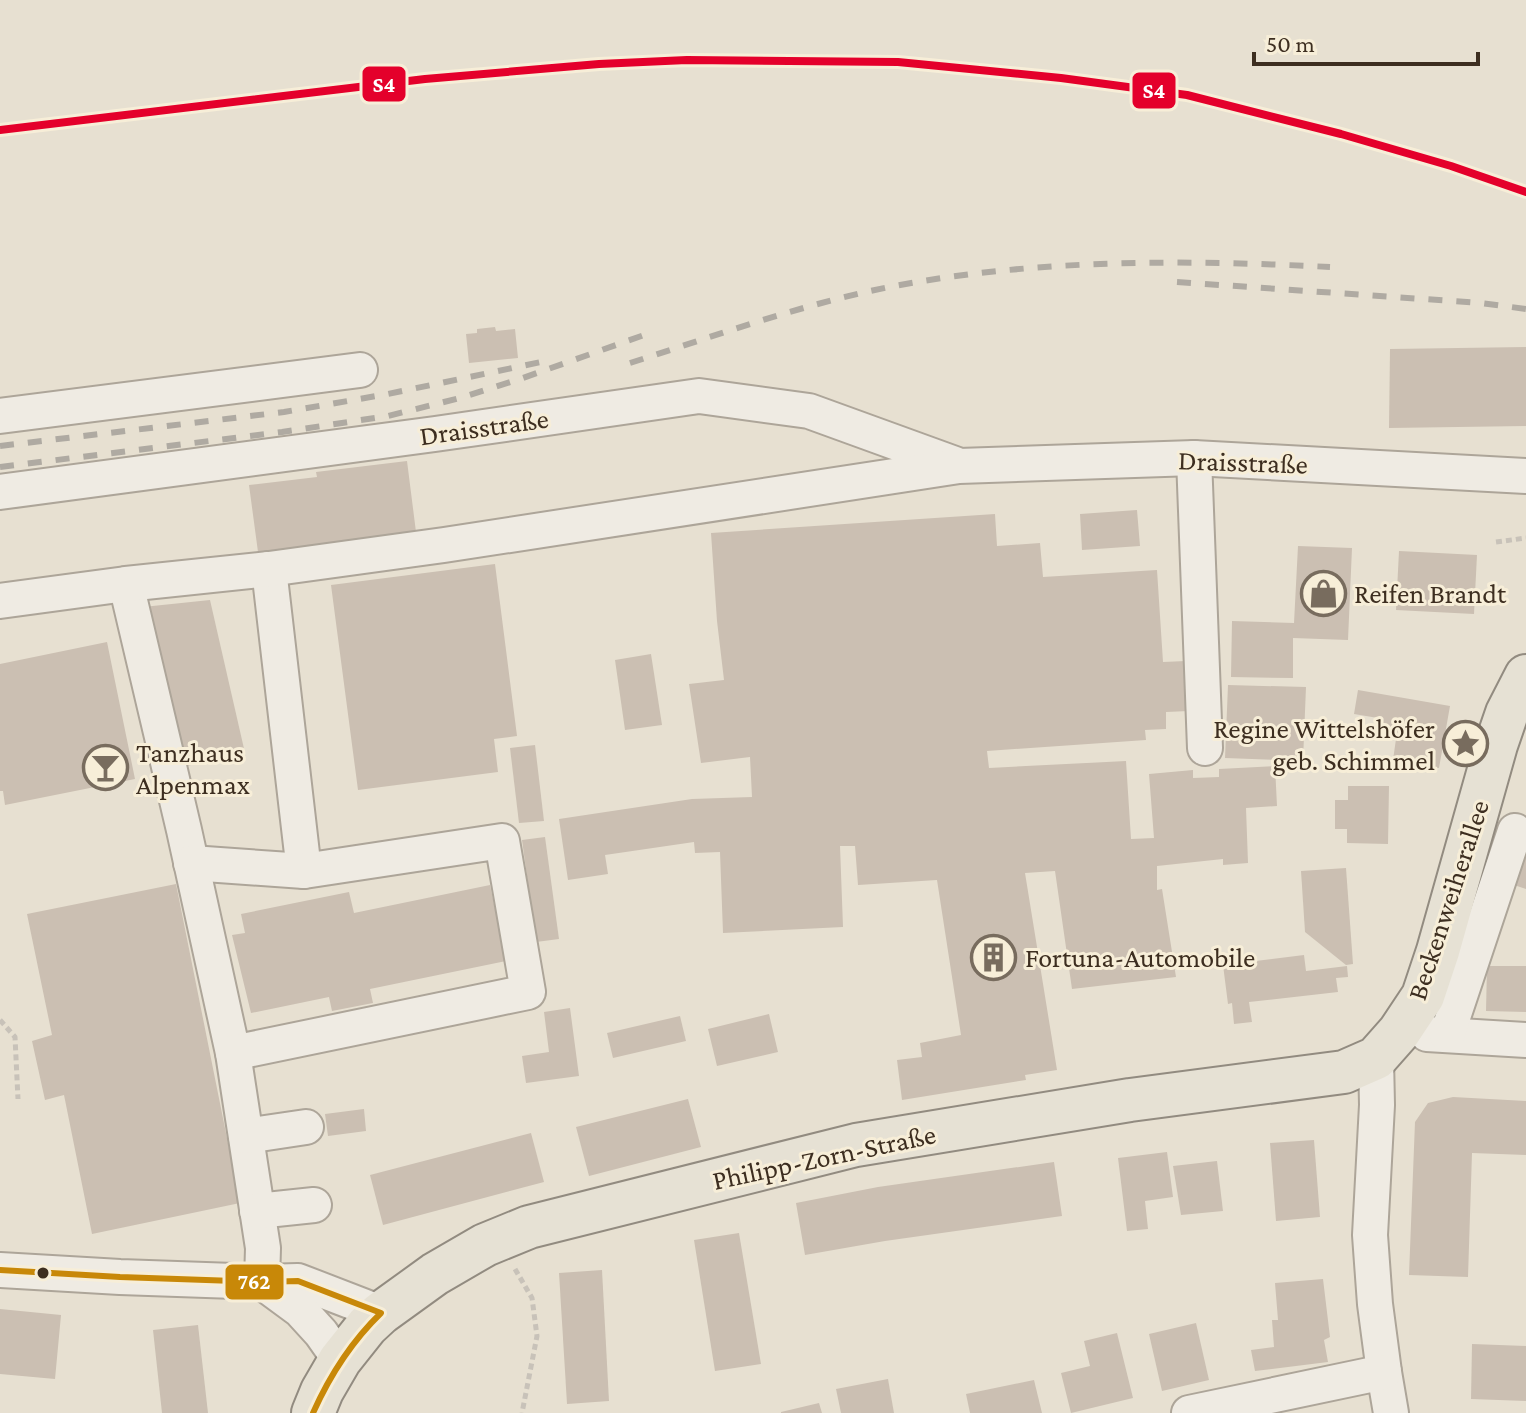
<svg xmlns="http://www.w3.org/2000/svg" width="1526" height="1413" font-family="'Crimson Pro',serif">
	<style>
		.building { fill: #cbbfb2 }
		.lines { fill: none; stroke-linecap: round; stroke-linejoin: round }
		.minor-casing { stroke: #ada599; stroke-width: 38 }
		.major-casing { stroke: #928b80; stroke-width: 46 }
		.path { stroke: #c8c2b9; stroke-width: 5; stroke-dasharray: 6 4; stroke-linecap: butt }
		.minor { stroke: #efebe3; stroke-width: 34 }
		.major { stroke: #e6e1d4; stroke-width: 42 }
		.rail { stroke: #afaaa2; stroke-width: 6; stroke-dasharray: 14 14; stroke-linecap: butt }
		.bus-1-casing { stroke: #f7eed8; stroke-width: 12 }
		.bus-1 { stroke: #c88808; stroke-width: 6 }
		.rail-1-casing { stroke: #f7eed8; stroke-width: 14 }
		.rail-1 { stroke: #e4002b; stroke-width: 8 }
		.bus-dot { fill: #3d2e20; stroke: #f7eed8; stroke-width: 3 }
		.labels { text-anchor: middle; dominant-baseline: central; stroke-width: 6; stroke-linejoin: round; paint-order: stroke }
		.street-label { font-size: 28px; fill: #3d2e20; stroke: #f7eed8 }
		.poi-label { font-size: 28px; fill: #3d2e20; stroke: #f7eed8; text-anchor: start }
		.line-badge { stroke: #f7eed8; stroke-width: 3 }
		.badge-label { font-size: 22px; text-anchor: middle; font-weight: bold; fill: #fff }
	</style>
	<rect width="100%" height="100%" fill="#e7e0d1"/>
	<g class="building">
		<path d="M495 327 496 331 515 329 518 358 469 363 466 334 477 333V329Z"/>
		<path d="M1526 347V426L1389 428 1390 349Z"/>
		<path d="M407 461 416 532 258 552 249 485 317 477 316 472Z"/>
		<path d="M1137 510 1140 546 1082 550 1080 514Z"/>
		<path d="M995 514 997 546 1040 543 1043 577 1157 570 1163 662 1186 661 1189 711 1166 712V729L1145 730 1146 740 987 751 989 768 1126 761 1131 839 1154 838 1149 774 1193 770V778L1219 777V769L1275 766 1277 806 1246 808 1248 863 1223 865V859L1157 866V890L1162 889 1176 977 1072 989 1055 871 1025 873 1057 1070 1025 1075 1026 1080 902 1100 897 1060 922 1057 920 1043 961 1035 937 880 858 885 855 846H840L843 927 723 933 720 852 695 853 694 842 605 855 608 874 568 880 559 819 692 799 752 797 750 757 701 763 689 684 724 680 717 621 711 533Z"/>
		<path d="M1298 546 1352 548 1348 640 1293 638V678L1231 677 1232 621 1294 623Z"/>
		<path d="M1399 551 1477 555 1474 614 1396 610Z"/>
		<path d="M495 564 517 736 494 739 498 772 358 790 331 585Z"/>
		<path d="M210 600 245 753 182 767 143 607Z"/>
		<path d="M107 642 135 779 5 805 3 791H0V664Z"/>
		<path d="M651 654 662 725 625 730 615 660Z"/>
		<path d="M1228 685 1306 687 1303 761 1225 758Z"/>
		<path d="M1358 690 1450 706 1439 768 1393 760 1396 739 1375 735 1378 718 1354 714Z"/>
		<path d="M535 745 544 821 519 823 510 748Z"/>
		<path d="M1348 786H1389L1388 844 1347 843V829H1335V800H1348Z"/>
		<path d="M545 837 559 939 536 942 522 840Z"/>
		<path d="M1526 857V889L1514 885Z"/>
		<path d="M1346 868 1353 964 1346 965 1305 932 1301 871Z"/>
		<path d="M176 884 240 1203 92 1234 64 1095 45 1100 32 1041 52 1035 27 914Z"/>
		<path d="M490 885 506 961 370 989 373 1003 332 1011 329 997 251 1013 232 935 245 933 241 914 349 892 354 913Z"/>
		<path d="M1304 955 1306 971 1347 966 1348 977 1336 978 1338 992 1249 1002 1252 1022 1234 1024 1232 1003 1228 1004 1223 965Z"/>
		<path d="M1487 966H1526V1012L1486 1011Z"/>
		<path d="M570 1008 579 1076 526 1083 522 1056 549 1052 544 1012Z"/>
		<path d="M769 1014 778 1052 717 1066 708 1029Z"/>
		<path d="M680 1016 686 1041 613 1058 607 1033Z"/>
		<path d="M1453 1097 1526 1101V1155L1472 1153 1468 1277 1409 1275 1415 1122 1428 1103Z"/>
		<path d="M688 1099 701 1147 589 1176 576 1127Z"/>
		<path d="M364 1109 366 1131 328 1136 325 1114Z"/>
		<path d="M531 1133 544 1182 383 1225 370 1175Z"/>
		<path d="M1314 1140 1320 1217 1276 1221 1270 1143Z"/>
		<path d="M1167 1152 1173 1197 1145 1201 1148 1229 1127 1231 1118 1158Z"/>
		<path d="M1217 1161 1223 1211 1181 1215 1173 1166Z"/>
		<path d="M1054 1162 1062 1216 885 1241 805 1255 796 1203 878 1187Z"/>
		<path d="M739 1233 761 1364 715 1371 694 1240Z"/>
		<path d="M602 1270 609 1401 567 1404 559 1273Z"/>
		<path d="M1323 1279 1330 1337 1324 1340 1328 1362 1255 1371 1251 1350 1274 1347 1272 1320H1278L1275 1283Z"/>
		<path d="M0 1309 61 1315 55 1379 0 1374Z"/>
		<path d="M1196 1323 1209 1380 1162 1391 1149 1334Z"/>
		<path d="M198 1325 208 1413H162L153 1330Z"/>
		<path d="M1117 1333 1133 1398 1071 1413 1061 1373 1090 1366 1084 1341Z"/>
		<path d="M1472 1344 1526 1346V1401L1471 1399Z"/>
		<path d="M888 1379 894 1413H841L836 1389Z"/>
		<path d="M1034 1380 1042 1413H970L966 1394Z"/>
		<path d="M819 1403 822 1413H781V1412Z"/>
	</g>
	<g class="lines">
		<defs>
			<g id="minor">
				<path d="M0 416 360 370"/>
				<path d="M1194 458 1205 748"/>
				<path d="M0 492 435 434 699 396 809 411 955 464"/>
				<path d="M269 569 304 871"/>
				<path d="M126 584 184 830 233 1053 263 1248 262 1282"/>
				<path d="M0 601 126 584 269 569 444 545 959 466 1194 458 1526 476"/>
				<path d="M191 863 304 871 502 841 528 992 233 1053"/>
				<path d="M1427 1034 1526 1040"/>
				<path d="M1447 1035 1515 831"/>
				<path d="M1376 1058 1377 1105 1370 1235 1375 1304 1384 1372 1391 1413"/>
				<path d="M246 1136 306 1127"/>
				<path d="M257 1211 314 1205"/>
				<path d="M0 1270 120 1277 262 1282 298 1281 381 1313"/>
				<path d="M262 1282 300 1310 321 1333 340 1360"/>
				<path d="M1189 1413 1384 1372"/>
			</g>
			<path id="major" d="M313 1413 322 1391 340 1360 367 1326 381 1313 435 1274 485 1245 529 1227 856 1145 1130 1100 1344 1072 1376 1058 1399 1032 1423 996 1438 951 1496 745 1507 713 1526 676"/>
		</defs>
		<use href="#minor" class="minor-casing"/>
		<use href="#major" class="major-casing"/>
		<g class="path">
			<path d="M1496 542 1526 538"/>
			<path d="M0 1020 15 1037 18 1099"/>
			<path d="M515 1269 532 1298 537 1336 522 1413"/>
		</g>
		<use href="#minor" class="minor"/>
		<use href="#major" class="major"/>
		<g class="rail">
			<path d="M1177 282 1481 303 1526 309"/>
			<path d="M630 363C724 333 819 298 917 282 1053 259 1193 260 1330 267"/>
			<path d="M0 446 284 412 388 394 541 362"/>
			<path d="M0 467 282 432 388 416 460 398 520 379 647 334"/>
		</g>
		<defs>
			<path id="bus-1" d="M0 1270 120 1277 262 1282 298 1281 381 1313C351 1342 330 1375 313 1413"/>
		</defs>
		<use href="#bus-1" class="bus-1-casing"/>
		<use href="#bus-1" class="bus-1"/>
		<defs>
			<path id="rail-1" d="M0 130 425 79 599 64 687 60 898 62 1061 78 1187 95 1341 134 1451 166 1526 192"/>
		</defs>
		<use href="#rail-1" class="rail-1-casing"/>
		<use href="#rail-1" class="rail-1"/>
	</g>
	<defs>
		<symbol id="shop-ring" viewBox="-11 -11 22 22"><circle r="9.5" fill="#f7eed8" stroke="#786c5e" stroke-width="1.5"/><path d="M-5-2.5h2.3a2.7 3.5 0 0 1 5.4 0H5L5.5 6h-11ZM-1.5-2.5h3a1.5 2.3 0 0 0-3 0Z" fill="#786c5e"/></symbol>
		<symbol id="sight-ring" viewBox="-11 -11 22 22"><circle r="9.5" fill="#f7eed8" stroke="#786c5e" stroke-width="1.5"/><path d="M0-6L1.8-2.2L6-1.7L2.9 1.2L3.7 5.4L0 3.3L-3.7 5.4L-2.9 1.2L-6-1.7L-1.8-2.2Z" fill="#786c5e"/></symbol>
		<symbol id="bar-ring" viewBox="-11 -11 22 22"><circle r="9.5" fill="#f7eed8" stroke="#786c5e" stroke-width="1.5"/><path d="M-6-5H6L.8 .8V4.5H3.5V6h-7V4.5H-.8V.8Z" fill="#786c5e"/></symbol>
		<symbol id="building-ring" viewBox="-11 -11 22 22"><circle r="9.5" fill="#f7eed8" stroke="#786c5e" stroke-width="1.5"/><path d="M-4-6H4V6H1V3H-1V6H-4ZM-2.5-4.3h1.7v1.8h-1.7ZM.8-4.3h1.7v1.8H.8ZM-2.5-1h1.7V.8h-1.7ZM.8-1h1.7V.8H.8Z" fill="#786c5e"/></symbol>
	</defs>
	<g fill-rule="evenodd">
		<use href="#shop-ring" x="1298" y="568" width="51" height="51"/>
		<use href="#sight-ring" x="1440" y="718" width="51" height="51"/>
		<use href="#bar-ring" x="80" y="742" width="51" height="51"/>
		<use href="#building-ring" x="968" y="932" width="51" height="51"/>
	</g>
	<circle class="bus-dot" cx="43" cy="1273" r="7"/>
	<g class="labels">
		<g class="street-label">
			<text transform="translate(484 427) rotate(-8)">Draisstraße</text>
			<text transform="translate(1243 462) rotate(2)">Draisstraße</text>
			<text transform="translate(1448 900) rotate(-72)">Beckenweiherallee</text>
			<text transform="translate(824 1157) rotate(-12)">Philipp-Zorn-Straße</text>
		</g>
		<g class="poi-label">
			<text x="1354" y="593">Reifen Brandt</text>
			<text x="1435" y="728" text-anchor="end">Regine Wittelshöfer<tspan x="1435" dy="32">geb. Schimmel</tspan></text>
			<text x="136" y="752">Tanzhaus<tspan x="136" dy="32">Alpenmax</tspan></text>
			<text x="1025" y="957">Fortuna-Automobile</text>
		</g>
	</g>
	<g class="line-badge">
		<rect x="361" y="65" width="46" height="38" rx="8" fill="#e4002b"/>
		<rect x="1131" y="71" width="46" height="39" rx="8" fill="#e4002b"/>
		<rect x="224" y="1263" width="61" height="38" rx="8" fill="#c88808"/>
	</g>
	<g class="badge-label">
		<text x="384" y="92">S4</text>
		<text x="1154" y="98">S4</text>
		<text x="254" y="1289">762</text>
	</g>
	<path d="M1254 52v12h224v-12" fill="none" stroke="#3d2e20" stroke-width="4"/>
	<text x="1266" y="52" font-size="24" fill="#3d2e20" stroke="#f7eed8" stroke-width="6" paint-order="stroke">50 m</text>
</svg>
